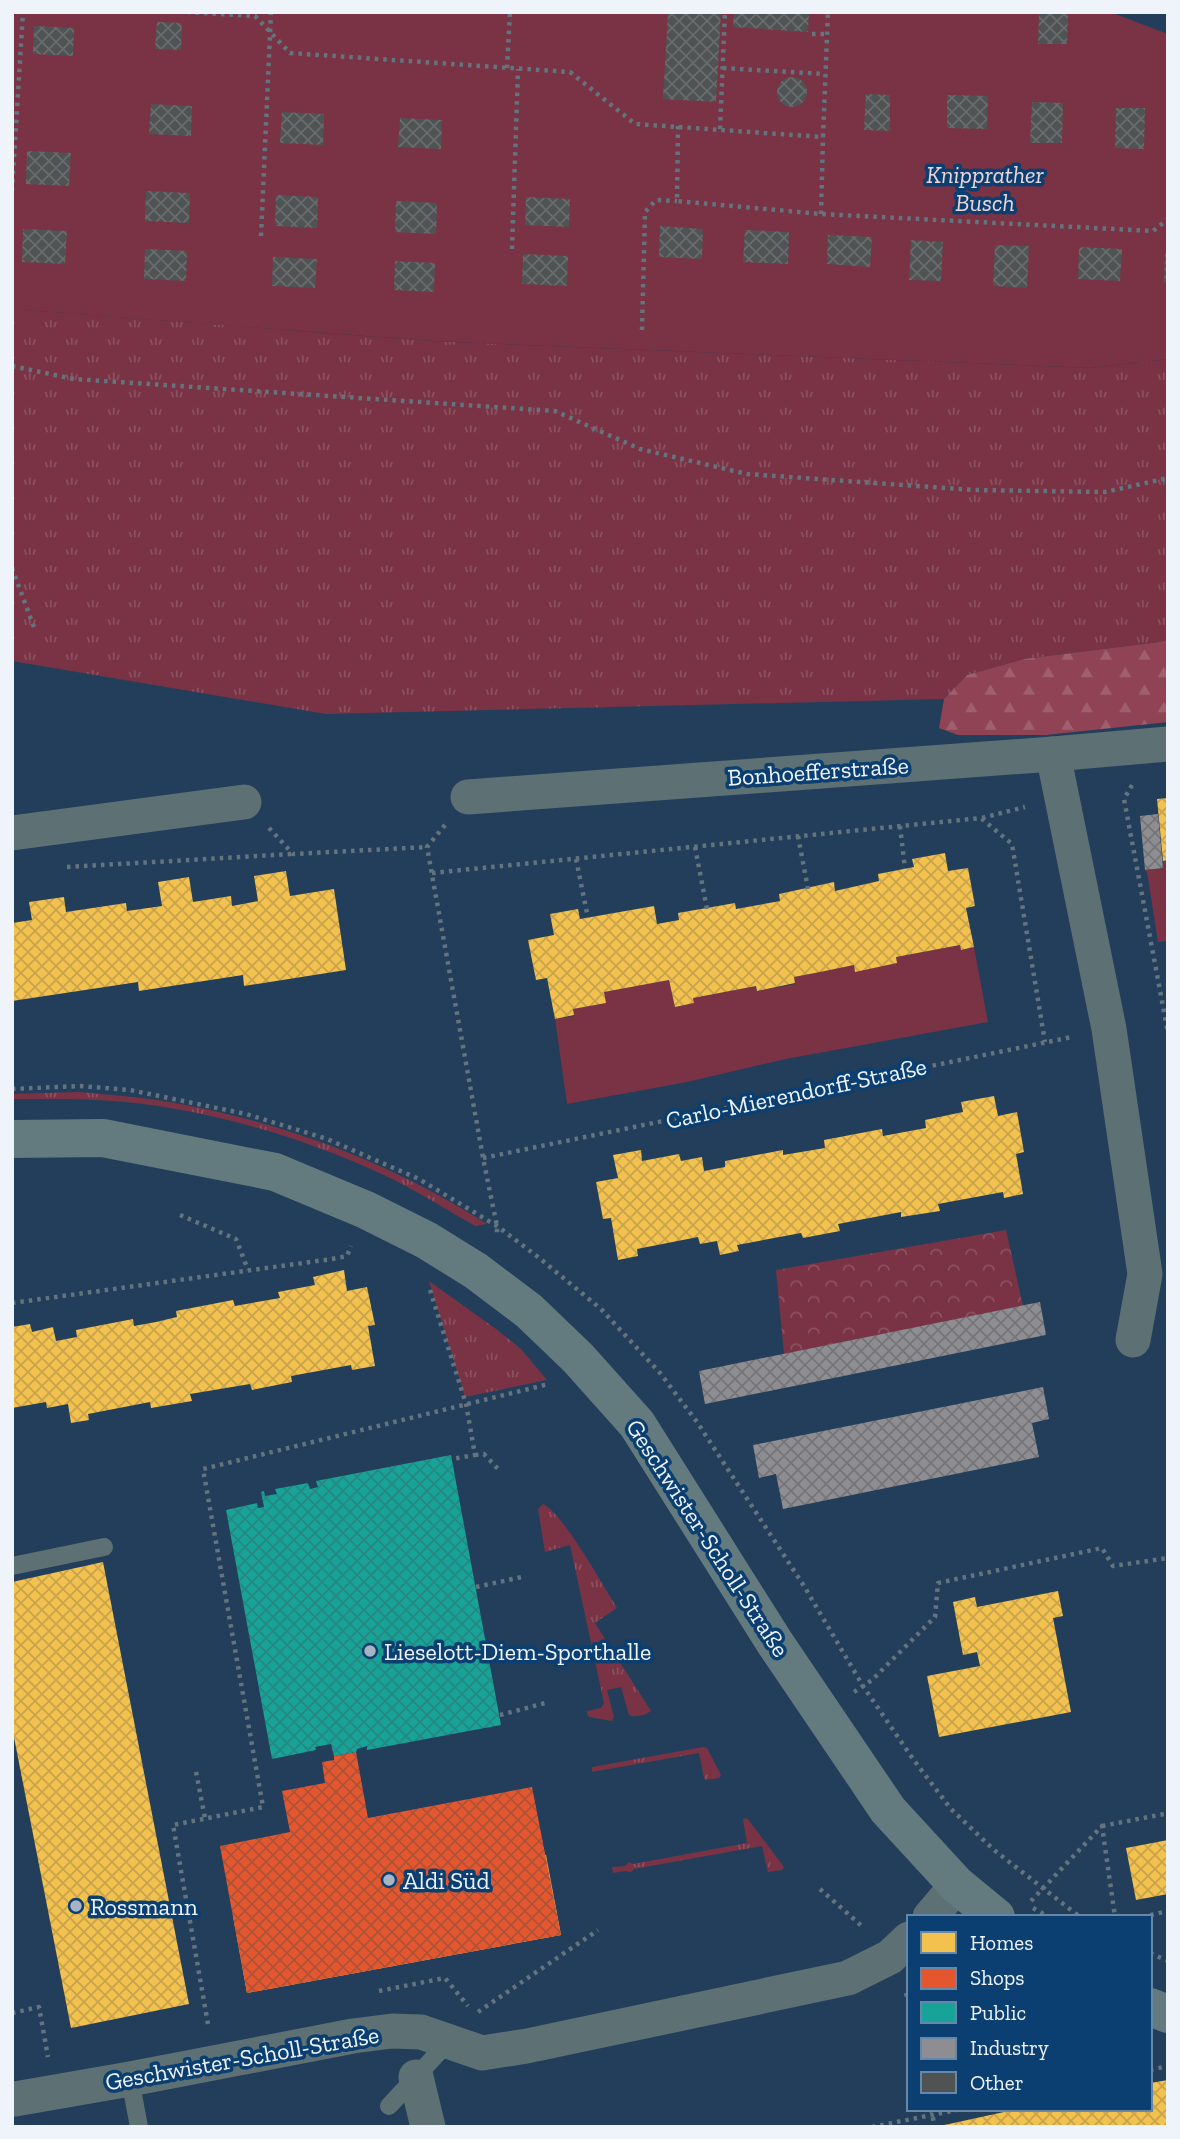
<svg xmlns="http://www.w3.org/2000/svg" width="1180" height="2139" font-family="'Zilla Slab',serif">
	<style>
		.grass { fill: url(#grass-tufts) }
		.forest { fill: url(#forest-firs) }
		.park { fill: url(#park-crowns) }
		.garden { fill: #793344 }
		.homes { fill: url(#homes-cross-hatch) }
		.shops { fill: url(#shops-cross-hatch) }
		.public { fill: url(#public-cross-hatch) }
		.industry { fill: url(#industry-cross-hatch) }
		.building { fill: url(#building-cross-hatch) }
		.lines { fill: none; stroke-linecap: round; stroke-linejoin: round }
		.path { stroke: #63747e; stroke-width: 4.5; stroke-dasharray: 3.5 5; stroke-linecap: butt }
		.lane { stroke: #5d7074; stroke-width: 18 }
		.street { stroke: #5d7074; stroke-width: 35 }
		.secondary { stroke: #637b7e; stroke-width: 38 }
		.poi-dot { fill: #a7b4c3; stroke: #0b3f71; stroke-width: 2.5 }
		.labels { text-anchor: middle; dominant-baseline: central; stroke-width: 7; stroke-linejoin: round; paint-order: stroke }
		.park-label { font-size: 24px; font-style: italic; fill: #f0d5d7; stroke: #0b3f71 }
		.street-label { font-size: 24px; fill: #eff4fb; stroke: #0b3f71 }
		.poi-label { font-size: 24px; fill: #eff4fb; stroke: #0b3f71; text-anchor: start }
	</style>
	<defs>
		<pattern id="grass-tufts" width="24" height="20" patternUnits="userSpaceOnUse" patternTransform="scale(1.75)"><rect width="24" height="20" fill="#793344"/><path d="M3 7l-1-3M5 7V3M7 7l1-3M15 17l-1-3M17 17v-4M19 17l1-3" fill="none" stroke="#8c5160"/></pattern>
		<pattern id="forest-firs" width="22" height="20" patternUnits="userSpaceOnUse" patternTransform="scale(1.75)"><rect width="22" height="20" fill="#8f4354"/><path d="M5 1l3.5 6h-7zM16 11l3.5 6h-7z" fill="#9f5f6e"/></pattern>
		<pattern id="park-crowns" width="20" height="18" patternUnits="userSpaceOnUse" patternTransform="scale(1.75)"><rect width="20" height="18" fill="#793344"/><path d="M2 6a3 3 0 1 1 6 0M12 15a3 3 0 1 1 6 0" fill="none" stroke="#8c5160"/></pattern>
		<pattern id="homes-cross-hatch" width="8" height="8" patternUnits="userSpaceOnUse" patternTransform="scale(1.75)"><rect width="8" height="8" fill="#f2c14e"/><path d="M0 0l8 8M0 8l8-8" fill="none" stroke="#c8a34d"/></pattern>
		<pattern id="shops-cross-hatch" width="8" height="8" patternUnits="userSpaceOnUse" patternTransform="scale(1.75)"><rect width="8" height="8" fill="#e4572e"/><path d="M0 0l8 8M0 8l8-8" fill="none" stroke="#ad5238"/></pattern>
		<pattern id="public-cross-hatch" width="8" height="8" patternUnits="userSpaceOnUse" patternTransform="scale(1.75)"><rect width="8" height="8" fill="#17a398"/><path d="M0 0l8 8M0 8l8-8" fill="none" stroke="#268881"/></pattern>
		<pattern id="industry-cross-hatch" width="8" height="8" patternUnits="userSpaceOnUse" patternTransform="scale(1.75)"><rect width="8" height="8" fill="#8d8d92"/><path d="M0 0l8 8M0 8l8-8" fill="none" stroke="#757579"/></pattern>
		<pattern id="building-cross-hatch" width="8" height="8" patternUnits="userSpaceOnUse" patternTransform="scale(1.75)"><rect width="8" height="8" fill="#4f5353"/><path d="M0 0l8 8M0 8l8-8" fill="none" stroke="#696c6d"/></pattern>
	</defs>
	<rect width="100%" height="100%" fill="#223e5a"/>
	<g class="grass">
		<path d="M12 304 26 310 431 341 1090 368 1168 359V641L1024 659 967 675 944 699 326 714 12 661Z"/>
		<path d="M79 1092C111 1095 143 1097 175 1103 285 1123 392 1163 487 1224L475 1226C446 1209 417 1191 386 1176 304 1138 215 1111 125 1102 88 1098 50 1099 12 1099V1094Z"/>
		<path d="M429 1281 496 1329 521 1349 547 1380 465 1397Z"/>
		<path d="M543 1504C562 1512 604 1587 617 1608L595 1623 651 1711C646 1715 635 1718 629 1715L621 1687 607 1690 614 1717 612 1721 589 1717 587 1714V1711L601 1708 604 1703 570 1545 545 1552 538 1509Z"/>
		<path d="M703 1747 707 1748 721 1775 719 1778 706 1780 704 1778 699 1753 592 1772V1767Z"/>
		<path d="M747 1818 784 1867 782 1870 768 1872 762 1846 634 1869 631 1872 625 1871 613 1873 612 1867 625 1866 629 1862 633 1864 747 1843 743 1819Z"/>
	</g>
	<path class="forest" d="M1168 641V722L1046 735H958L939 728 944 699 967 675 1024 659Z"/>
	<path class="park" d="M1006 1230 1023 1306 784 1354 776 1270Z"/>
	<g class="garden">
		<path d="M12 12H1110L1168 34V359L1090 368 431 341 25 310 12 304Z"/>
		<path d="M1168 860V941L1158 942 1147 872 1145 870 1163 868V861Z"/>
		<path d="M960 945 961 950 974 947 988 1022 786 1059 687 1082 567 1104 555 1019 574 1016 573 1009 606 1003 604 992 669 980 675 1007 694 1003 693 998 756 986 757 991 795 984 794 977 854 965 855 971 897 963 896 957Z"/>
	</g>
	<g class="homes">
		<path d="M1168 798V860L1163 861 1157 799Z"/>
		<path d="M945 853 948 871 968 868 975 906 966 908 974 947 961 950 960 945 896 957 897 963 855 972 854 965 820 972 794 977 795 983 757 991 756 986 693 998 694 1003 675 1007 669 980 604 992 606 1003 573 1009 574 1015 555 1019 547 978 536 980 528 940 554 935 550 914 578 909 580 919 654 906 657 924 679 920 678 913 735 903 736 909 780 901 779 894 834 882 835 891 879 881 878 874 914 867 912 859Z"/>
		<path d="M286 871 290 896 334 889 346 970 244 986 243 975 139 991 138 982 12 1001V923L32 920 29 902 64 897 66 912 126 903 127 911 162 906 158 882 189 877 193 902 231 896 232 906 258 901 254 876Z"/>
		<path d="M994 1096 998 1116 1017 1112 1024 1152 1016 1154 1023 1194 1004 1198 1003 1192 938 1204 940 1211 901 1217V1212L838 1224 840 1231 803 1238 801 1233 737 1245 739 1251 720 1255 717 1241 700 1244 698 1237 637 1249 638 1256 618 1260 611 1218 603 1219 596 1182 618 1178 613 1155 641 1150 642 1161 679 1154 681 1161 702 1157 704 1171 725 1167V1161L783 1150V1155L825 1148 824 1140 882 1129 883 1136 926 1128 925 1120 963 1112 961 1102Z"/>
		<path d="M344 1270 347 1291 367 1287 375 1325 368 1326 375 1366 352 1370 351 1365 291 1376 292 1382 252 1390 250 1384 190 1394 192 1401 151 1408 150 1402 88 1414 89 1420 71 1423 68 1404 47 1408 46 1402 12 1408V1327L30 1324 32 1332 53 1327 56 1341 77 1337 76 1330 133 1319 134 1326 156 1322 177 1317 176 1311 233 1300 235 1306 280 1298 278 1292 315 1285 313 1277Z"/>
		<path d="M103 1562 189 2004 71 2028 12 1727V1582Z"/>
		<path d="M1058 1591 1063 1616 1053 1618 1071 1712 939 1737 927 1676 980 1666 977 1652 963 1655 953 1602 975 1597 977 1607Z"/>
		<path d="M1168 1840V1894L1136 1900 1126 1848Z"/>
		<path d="M546 1855 561 1935 247 1993 233 1916Z"/>
		<path d="M1168 2080V2127H935L1018 2109H1150V2083Z"/>
	</g>
	<path class="shops" d="M356 1752 368 1818 532 1787 561 1935 247 1993 220 1846 290 1832 282 1791 325 1783 322 1762 334 1760V1756Z"/>
	<path class="public" d="M451 1455 501 1725 367 1750V1746L357 1749 356 1752 334 1756 331 1744 315 1747 316 1750 272 1759 226 1510 257 1503 258 1508 264 1507 261 1492 264 1491 265 1496 277 1494 275 1489 308 1483 310 1489 318 1487 316 1481Z"/>
	<g class="industry">
		<path d="M1158 814 1163 868 1145 870 1140 816Z"/>
		<path d="M1040 1302 1046 1335 705 1404 699 1371Z"/>
		<path d="M1043 1387 1049 1419 1032 1423 1039 1457 783 1509 776 1474 759 1478 753 1445Z"/>
	</g>
	<g class="building">
		<path d="M668 12H721L716 102 663 99Z"/>
		<path d="M734 12H809L808 32 733 27Z"/>
		<path d="M1039 12H1068L1067 44H1038Z"/>
		<path d="M157 22 182 23 181 50 155 49Z"/>
		<path d="M34 26 74 28 73 56 33 54Z"/>
		<circle cx="792" cy="92" r="15"/>
		<path d="M866 94 890 95V131L864 130Z"/>
		<path d="M947 95 988 96 987 129 947 128Z"/>
		<path d="M1032 102 1063 103 1062 143H1030Z"/>
		<path d="M151 104 192 106 191 136 149 134Z"/>
		<path d="M1116 108H1145L1144 149 1115 148Z"/>
		<path d="M282 112 324 114 323 145 280 143Z"/>
		<path d="M400 118 442 120 441 149 398 147Z"/>
		<path d="M27 151 71 153 69 186 26 184Z"/>
		<path d="M146 191 190 193 189 223 145 221Z"/>
		<path d="M276 195 318 197 317 228 275 226Z"/>
		<path d="M526 197 570 199 569 227 525 225Z"/>
		<path d="M396 201 437 203 436 234 395 232Z"/>
		<path d="M660 226 703 229 702 259 659 257Z"/>
		<path d="M23 229 67 231 65 264 22 262Z"/>
		<path d="M745 230 789 232 788 264 743 262Z"/>
		<path d="M828 235 872 237 870 267 827 264Z"/>
		<path d="M911 240 943 242 941 281 909 280Z"/>
		<path d="M995 245 1029 246 1027 288 993 286Z"/>
		<path d="M1079 247 1122 249 1120 281 1078 279Z"/>
		<path d="M145 249 187 251 186 281 144 279Z"/>
		<path d="M1165 253H1168V282H1164Z"/>
		<path d="M523 254 568 256 567 286 522 284Z"/>
		<path d="M273 257 317 259 315 288 272 286Z"/>
		<path d="M395 261 435 263 434 292 394 290Z"/>
	</g>
	<g class="lines">
		<g class="path">
			<path d="M187 12 255 16 290 53 570 72 635 124 823 137 828 12"/>
			<path d="M812 34H827"/>
			<path d="M507 68 510 12"/>
			<path d="M723 68 825 74"/>
			<path d="M678 126 677 201 821 214 1153 231 1168 219"/>
			<path d="M720 129 725 12"/>
			<path d="M12 191 23 12"/>
			<path d="M821 214 823 137"/>
			<path d="M261 236 271 12"/>
			<path d="M512 249 518 69"/>
			<path d="M642 330 645 212 656 200 677 201"/>
			<path d="M12 366 74 379 555 411 640 449 747 474 974 490 1105 492 1168 478"/>
			<path d="M12 568 35 630"/>
			<path d="M1132 785 1124 799 1168 1033"/>
			<path d="M982 818 1025 807"/>
			<path d="M445 825 427 847 484 1163 497 1226V1237"/>
			<path d="M900 826 905 869"/>
			<path d="M269 828 293 854 427 847"/>
			<path d="M798 836 808 889"/>
			<path d="M695 847 707 909"/>
			<path d="M576 859 588 918"/>
			<path d="M67 867 293 854"/>
			<path d="M432 873 981 818 1012 844 1045 1042"/>
			<path d="M12 1089 80 1086 130 1090 246 1114 327 1139 419 1179 497 1226 538 1257 601 1309 660 1373 697 1422 804 1586 863 1686 913 1759 951 1809 994 1850 1080 1917"/>
			<path d="M483 1158 1072 1037"/>
			<path d="M180 1215 236 1239 248 1270"/>
			<path d="M430 1290 466 1404 475 1455 452 1459"/>
			<path d="M12 1303 332 1259 347 1256 351 1246"/>
			<path d="M475 1455 484 1454 499 1470"/>
			<path d="M476 1587 522 1577"/>
			<path d="M854 1692 872 1680 935 1617 938 1583 1102 1548 1113 1566 1168 1558"/>
			<path d="M500 1715 549 1702"/>
			<path d="M196 1772 205 1818"/>
			<path d="M1102 1826 1164 1814"/>
			<path d="M820 1889 864 1928"/>
			<path d="M1031 1901 1102 1826 1115 1917"/>
			<path d="M1033 1908 1049 1917"/>
			<path d="M1142 1917 1168 1911"/>
			<path d="M1150 1953 1168 1961"/>
			<path d="M379 1991 445 1978 468 2006"/>
			<path d="M906 1993 909 2005"/>
			<path d="M478 2012 598 1930"/>
			<path d="M12 2013 39 2007 48 2057"/>
			<path d="M208 2024 173 1825 263 1807 203 1469 549 1384"/>
			<path d="M1150 2070 1168 2066"/>
			<path d="M931 2109 934 2123"/>
			<path d="M872 2127 962 2109"/>
		</g>
		<g class="lane">
			<path d="M12 1566 104 1547"/>
			<path d="M130 2079 139 2127"/>
			<path d="M389 2106 449 2041"/>
		</g>
		<g class="street">
			<path d="M1053 754 1109 1029 1145 1274 1133 1340"/>
			<path d="M468 797 1053 754 1168 744"/>
			<path d="M12 833 244 802"/>
			<path d="M930 1917 957 1885"/>
			<path d="M416 2077 428 2127"/>
			<path d="M15 2099 130 2079 353 2036 392 2031 421 2032 482 2053 527 2046 848 1978 890 1957 909 1939"/>
		</g>
		<g class="secondary">
			<path d="M12 1139 103 1138 275 1172 366 1210 426 1240 476 1271 529 1311 578 1358 637 1424 775 1643 888 1810 957 1885 996 1917"/>
			<path d="M1150 2007 1168 2014"/>
		</g>
	</g>
	<g class="poi-dot">
		<circle cx="370" cy="1651" r="7"/>
		<circle cx="389" cy="1880" r="7"/>
		<circle cx="76" cy="1906" r="7"/>
	</g>
	<g class="labels">
		<g class="park-label">
			<text x="985" y="174">Knipprather<tspan x="985" dy="28">Busch</tspan></text>
		</g>
		<g class="street-label">
			<text transform="translate(818 771) rotate(-4)">Bonhoefferstraße</text>
			<text transform="translate(796 1093) rotate(-12)">Carlo-Mierendorff-Straße</text>
			<text transform="translate(708 1538) rotate(57)">Geschwister-Scholl-Straße</text>
			<text transform="translate(242 2058) rotate(-10)">Geschwister-Scholl-Straße</text>
		</g>
		<g class="poi-label">
			<text x="384" y="1651">Lieselott-Diem-Sporthalle</text>
			<text x="403" y="1880">Aldi Süd</text>
			<text x="90" y="1906">Rossmann</text>
		</g>
	</g>
	<rect width="1180" height="2139" fill="none" stroke="#eff4fb" stroke-width="28"/>
	<rect x="907" y="1915" width="245" height="196" fill="#0b3f71" stroke="#6687a8" stroke-width="2"/>
	<rect x="921" y="1932" width="35" height="21" fill="#f2c14e" stroke="#6687a8" stroke-width="2"/>
	<text x="970" y="1950" font-size="21" fill="#eff4fb">Homes</text>
	<rect x="921" y="1968" width="35" height="21" fill="#e4572e" stroke="#6687a8" stroke-width="2"/>
	<text x="970" y="1985" font-size="21" fill="#eff4fb">Shops</text>
	<rect x="921" y="2002" width="35" height="21" fill="#17a398" stroke="#6687a8" stroke-width="2"/>
	<text x="970" y="2020" font-size="21" fill="#eff4fb">Public</text>
	<rect x="921" y="2038" width="35" height="21" fill="#8d8d92" stroke="#6687a8" stroke-width="2"/>
	<text x="970" y="2055" font-size="21" fill="#eff4fb">Industry</text>
	<rect x="921" y="2072" width="35" height="21" fill="#4f5353" stroke="#6687a8" stroke-width="2"/>
	<text x="970" y="2090" font-size="21" fill="#eff4fb">Other</text>
</svg>
